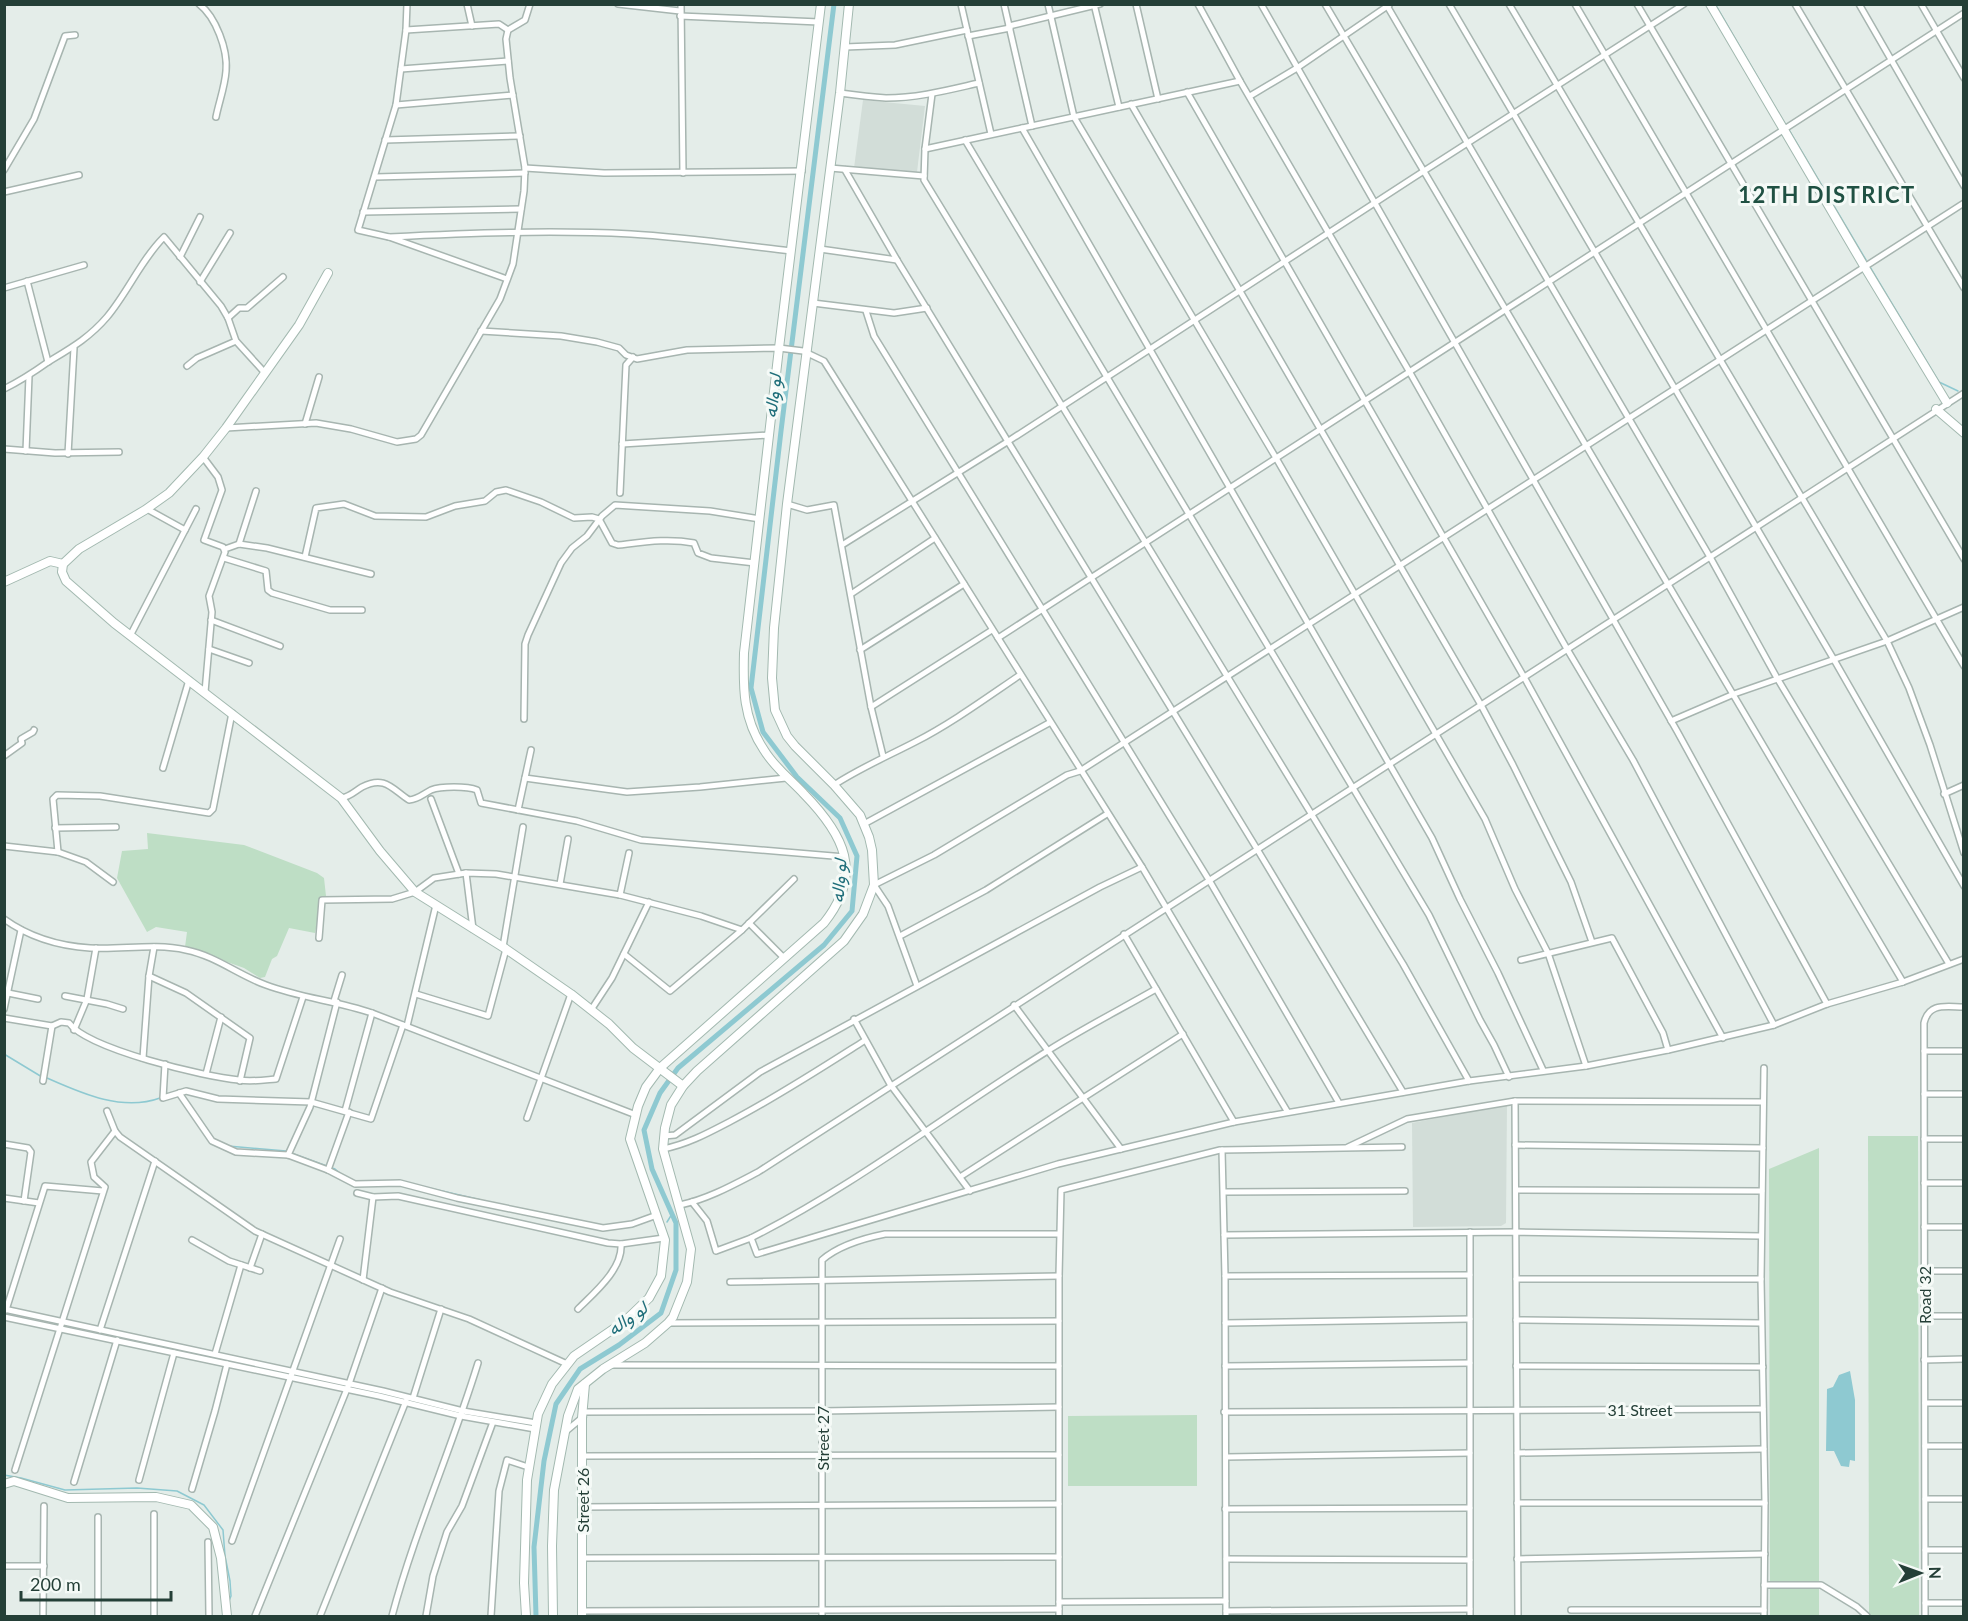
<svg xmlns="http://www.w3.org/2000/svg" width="1968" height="1621" font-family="Lato,Vazirmatn,sans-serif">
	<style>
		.built { fill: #d2ddd8 }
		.green { fill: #bedec5 }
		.water { fill: #8ec9d1 }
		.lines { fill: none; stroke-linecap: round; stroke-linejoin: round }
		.stream { stroke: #8ec9d1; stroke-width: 1.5 }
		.canal { stroke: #8ec9d1; stroke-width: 5 }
		.street-casing { stroke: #a7b5b0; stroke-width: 8 }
		.secondary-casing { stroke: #a3b9b0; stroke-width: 10 }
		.street { stroke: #fff; stroke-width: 5 }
		.secondary { stroke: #fff; stroke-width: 8 }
		.labels { text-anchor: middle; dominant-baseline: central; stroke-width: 6; stroke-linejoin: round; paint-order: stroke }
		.street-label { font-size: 16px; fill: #243f37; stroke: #f5faf7 }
		.water-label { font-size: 18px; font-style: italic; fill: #1f6e7a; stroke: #f5faf7 }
		.district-label { font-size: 22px; font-weight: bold; letter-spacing: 1.5px; fill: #205143; stroke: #f5faf7 }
	</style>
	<rect width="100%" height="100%" fill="#e4ede9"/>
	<g class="built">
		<path d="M863 100 925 106 917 172 854 168Z"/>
		<path d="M1507 1104 1506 1223 1501 1226 1413 1227 1412 1123Z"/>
	</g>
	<g class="green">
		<path d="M147 833 244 845 317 873 324 878 326 896 319 899V914L315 933 289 928 277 956 272 959 265 977 260 978 244 968 185 947 187 932 156 927 147 932 117 878 122 851 148 849Z"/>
		<path d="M1868 1136H1918L1919 1616H1869Z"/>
		<path d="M1819 1148V1616H1770L1769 1169Z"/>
		<path d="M1197 1415V1486H1068V1416Z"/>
	</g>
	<path class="water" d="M1850 1371 1855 1400V1461L1850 1460 1849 1467 1841 1466 1834 1451H1826L1827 1389 1833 1387 1839 1375Z"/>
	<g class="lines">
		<g class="stream">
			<path d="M1715 4 1785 124"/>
			<path d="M1789 130 1866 260"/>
			<path d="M1870 267 1939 382 1958 391"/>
			<path d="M4 1054 42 1077"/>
			<path d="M47 1078C81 1093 122 1112 160 1098"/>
			<path d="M228 1146 286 1151"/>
			<path d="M291 1153 335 1169 341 1174"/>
			<path d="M354 1181H364"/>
			<path d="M416 1185 481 1200"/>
			<path d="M667 1222 672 1214"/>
			<path d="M4 1475 21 1478 65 1490 137 1488 177 1491 204 1505 223 1530 225 1556 230 1581 231 1596 229 1601"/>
		</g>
		<path class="canal" d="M536 1616 534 1547 544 1461 556 1404 580 1369 619 1345 661 1313 676 1270V1223L652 1169 644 1130 660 1093 678 1068 824 945 852 911 857 856 840 818 797 777 763 732 751 688 781 431 834 4"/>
		<defs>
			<g id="street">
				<path d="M199 4C216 17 228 50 226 71 225 86 219 102 216 117"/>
				<path d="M407 4 406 30 396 105 358 230 389 237 507 279"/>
				<path d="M467 4 472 26"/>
				<path d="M618 4 680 11"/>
				<path d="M681 4 683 173"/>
				<path d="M961 4 991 134"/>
				<path d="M1004 4 1032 126"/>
				<path d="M1048 4 1074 117 1276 458 1485 819 1515 889 1548 953 1586 1066"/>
				<path d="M1094 4 1119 107"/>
				<path d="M1136 4 1158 99"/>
				<path d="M1198 4 1240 81 1409 371 1567 649 1633 760 1774 1025"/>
				<path d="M1261 4 1677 731 1827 1004"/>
				<path d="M1386 4 1710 557 1777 678 1949 964"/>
				<path d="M1449 4 1833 658 1964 886"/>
				<path d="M1509 4 1887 641 1909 688 1930 745 1964 853"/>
				<path d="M1575 4 1964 666"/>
				<path d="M1637 4 1964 559"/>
				<path d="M1795 4 1964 288"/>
				<path d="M1859 4 1964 186"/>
				<path d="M1921 4 1964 78"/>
				<path d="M680 16 819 22"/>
				<path d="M1009 26 1100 4"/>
				<path d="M406 30 499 24 508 30"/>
				<path d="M968 36 1010 28"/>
				<path d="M845 47 895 45 967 30"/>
				<path d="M401 69 508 61"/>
				<path d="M1187 92 1524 677 1723 1038"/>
				<path d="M840 93C855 95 871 97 886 98 918 98 948 90 979 83"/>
				<path d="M932 94 925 149 924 180 1403 964 1469 1081"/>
				<path d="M1250 96 1297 68 1389 5"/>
				<path d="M1131 104 1481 705 1513 765 1571 882 1592 942"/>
				<path d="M396 105 513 95"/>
				<path d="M1022 128 1432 838 1460 899 1498 973 1543 1070"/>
				<path d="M385 140 520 136"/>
				<path d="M965 140 1429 915 1480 1020 1494 1045 1509 1077"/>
				<path d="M925 149 1240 81"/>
				<path d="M525 168 604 173 802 171"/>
				<path d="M830 168 924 176"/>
				<path d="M4 170 34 119 65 36 75 35"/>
				<path d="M845 170 897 260 1257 849 1403 1092"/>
				<path d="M375 177 525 173"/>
				<path d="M4 192 79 175"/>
				<path d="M363 212 521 209"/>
				<path d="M389 237C470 233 550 230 631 234 685 237 738 245 791 251"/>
				<path d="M820 249 897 260"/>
				<path d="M180 257 200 217"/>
				<path d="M27 281 48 362"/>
				<path d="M200 282 230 233"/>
				<path d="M4 288 84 265"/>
				<path d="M813 303 894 313 927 308"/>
				<path d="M866 311 874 336 1209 880 1339 1103"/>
				<path d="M228 318 239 308H247L283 277"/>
				<path d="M481 331 561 336 597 342 619 348 626 355 637 359 687 350 779 348 803 351 824 361 1142 867 1287 1111"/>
				<path d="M187 366 197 358 236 341"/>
				<path d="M4 389C20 381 34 372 48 362 71 348 89 338 107 317 128 292 141 260 164 237L221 306 228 318 236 341 265 373"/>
				<path d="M305 424 319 377"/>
				<path d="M226 428 316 423 351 429 397 442 416 439 421 435 500 299 513 264 524 191 525 168 510 78 506 39 508 30 525 20 530 4"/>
				<path d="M622 444 769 435"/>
				<path d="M4 449 55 453 119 452"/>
				<path d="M26 451 29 376"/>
				<path d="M68 454 74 348"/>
				<path d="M203 457 218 477 222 490 204 540 223 547 225 552 209 596 212 612 205 692"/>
				<path d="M620 493 626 365 633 357"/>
				<path d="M787 504 807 510 834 505 871 707 883 756"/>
				<path d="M147 509 185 530"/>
				<path d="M239 544 256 491"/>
				<path d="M842 545 1007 442 1413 178 1684 4"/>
				<path d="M225 549 239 544 267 548 371 574"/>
				<path d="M305 557 316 508 344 504 375 516 426 517 455 506 485 501 496 492 506 490 541 502 574 518 592 517 599 519 612 543 618 545C644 542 668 538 694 543L698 553 711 558 755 563"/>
				<path d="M224 558 266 571 268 590 272 593 330 610H362"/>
				<path d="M851 594 935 538"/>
				<path d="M211 620 280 646"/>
				<path d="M130 636 196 509"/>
				<path d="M998 638 1964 13"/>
				<path d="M209 649 249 663"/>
				<path d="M860 650 964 584"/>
				<path d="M871 707 992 630"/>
				<path d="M524 719 525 644 528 635 561 563 572 548 587 536 602 516 615 505 710 511 760 519"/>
				<path d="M1671 721 1734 694 1887 641 1964 607"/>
				<path d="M4 756 22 743 21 739 33 732 34 730"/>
				<path d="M163 768 189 680"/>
				<path d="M525 778 627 792 700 787 786 778"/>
				<path d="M834 785C860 768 888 756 915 742 952 723 986 698 1020 675"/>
				<path d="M1944 794 1964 785"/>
				<path d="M341 798C350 797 355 791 362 787 385 775 392 789 409 800 419 799 423 794 431 790 441 786 467 786 477 790L481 803 577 821 641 840 845 857"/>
				<path d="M431 799 459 874"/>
				<path d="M518 810 531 750"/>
				<path d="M864 824 1049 723"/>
				<path d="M55 828 116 827"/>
				<path d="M4 846 58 852 86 862 113 882"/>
				<path d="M58 852 53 799 57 795 100 796 209 813 213 809 232 713"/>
				<path d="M466 873 473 929"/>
				<path d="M560 884 568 839"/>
				<path d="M620 895 629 853"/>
				<path d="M4 919C29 937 59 946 90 948 122 950 154 943 186 950 216 956 238 975 266 985 301 998 337 1001 372 1013L636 1115"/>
				<path d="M749 923 784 958"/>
				<path d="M1124 934 1234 1122"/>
				<path d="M900 936 986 890 1107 814"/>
				<path d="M319 938 322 900 392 899 415 892 434 878 466 873 496 874 620 895 701 916 742 930"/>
				<path d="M503 947 523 827"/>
				<path d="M624 954 670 991 742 930 794 879"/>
				<path d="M1521 960 1612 938 1663 1033 1668 1050"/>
				<path d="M149 976 186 993 250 1038 240 1081"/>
				<path d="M1903 982 1964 959"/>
				<path d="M917 986 888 906 874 885 934 855 1067 775 1080 771 1964 203"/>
				<path d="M8 993 38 999"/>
				<path d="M416 994 488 1016 506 949"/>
				<path d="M65 996 107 1004 123 1009"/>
				<path d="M334 1001 342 975"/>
				<path d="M1014 1005 1121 1149"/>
				<path d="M4 1009 21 930"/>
				<path d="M591 1010 612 978 649 902"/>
				<path d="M4 1018 52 1026 61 1022 69 1023C88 1049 205 1077 239 1080 251 1082 264 1080 276 1079L303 997"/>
				<path d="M854 1019 890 1084 970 1191"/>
				<path d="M407 1026 436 905"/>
				<path d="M74 1030 87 999 96 948"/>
				<path d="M1924 1051H1964"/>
				<path d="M143 1058 149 976 154 947"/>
				<path d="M165 1064 163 1098 186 1091 218 1099 311 1102 371 1119 403 1025"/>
				<path d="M1764 1068 1761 1279 1765 1503 1764 1616"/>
				<path d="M206 1074 221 1017"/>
				<path d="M43 1081 52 1026"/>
				<path d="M179 1093 212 1141 236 1152 288 1155 328 1170 355 1184 400 1183 457 1198 603 1228 632 1224 657 1215"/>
				<path d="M1924 1094H1964"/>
				<path d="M1515 1101 1518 1616"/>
				<path d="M107 1111 115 1131 120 1137 255 1231 390 1292 469 1319 567 1364"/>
				<path d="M345 1111 372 1013"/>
				<path d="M527 1118 571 994"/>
				<path d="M664 1136 675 1135 760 1072 1100 887 1142 867"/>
				<path d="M1924 1139H1964"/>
				<path d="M4 1144 28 1148 31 1152 24 1201"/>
				<path d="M1515 1145 1763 1148"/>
				<path d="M1348 1147 1407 1119 1515 1101 1763 1102"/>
				<path d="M663 1149C688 1144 708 1133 731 1121 777 1097 820 1069 864 1041"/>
				<path d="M1222 1150 1225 1276 1226 1616"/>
				<path d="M288 1155 310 1107 337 1002"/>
				<path d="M328 1170 349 1112"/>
				<path d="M960 1177 1183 1034"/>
				<path d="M1924 1183H1964"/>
				<path d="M1516 1190 1762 1191"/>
				<path d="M1224 1192 1405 1191"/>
				<path d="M357 1193 373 1197 398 1196 608 1243 621 1244 664 1238"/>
				<path d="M4 1198 39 1203"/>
				<path d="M692 1202 707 1221 716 1251 751 1238 757 1254 1058 1164 1234 1122 1469 1081 1586 1066 1668 1050 1774 1025 1827 1004 1903 982 1325 4"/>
				<path d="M680 1205C708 1199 733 1185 758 1172L1964 393"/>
				<path d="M1924 1227H1964"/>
				<path d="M1224 1235 1516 1232 1761 1236"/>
				<path d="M751 1238C856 1185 949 1112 1049 1050 1084 1028 1121 1009 1156 989"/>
				<path d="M192 1240 229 1261 260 1271"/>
				<path d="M250 1268 262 1234"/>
				<path d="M1924 1271H1964"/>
				<path d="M1225 1276 1470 1275"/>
				<path d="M1516 1279H1761"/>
				<path d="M363 1280 373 1197"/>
				<path d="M730 1282 1059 1276"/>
				<path d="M4 1309 383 1391 463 1411 536 1423"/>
				<path d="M578 1309C594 1293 623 1269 621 1244"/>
				<path d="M6 1310 45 1186 103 1191"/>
				<path d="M1924 1316H1964"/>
				<path d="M4 1317 379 1396 461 1416 535 1429"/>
				<path d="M1516 1320 1761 1323"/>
				<path d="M668 1323 1059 1321"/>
				<path d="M1225 1323 1470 1319"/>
				<path d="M100 1330 155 1161"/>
				<path d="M215 1354 241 1265"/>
				<path d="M1924 1360 1964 1359"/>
				<path d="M611 1365 1059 1366"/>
				<path d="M1225 1366 1470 1363"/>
				<path d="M1516 1366 1763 1367"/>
				<path d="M413 1398 441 1309"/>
				<path d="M1925 1403H1964"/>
				<path d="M582 1412 822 1411 1059 1407"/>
				<path d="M1224 1412 1763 1409"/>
				<path d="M565 1432 583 1417"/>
				<path d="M1925 1446H1964"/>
				<path d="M1517 1453 1764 1449"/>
				<path d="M582 1456 1059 1455"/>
				<path d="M1226 1457 1470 1453"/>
				<path d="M15 1470 105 1187 94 1177 91 1162 115 1131"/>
				<path d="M139 1480 174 1353"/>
				<path d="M74 1482 117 1340"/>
				<path d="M192 1489 215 1411 227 1364"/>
				<path d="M1925 1499H1964"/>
				<path d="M1517 1503H1765"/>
				<path d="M582 1507 1059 1504"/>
				<path d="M1225 1509 1470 1508"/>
				<path d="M232 1541 340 1239"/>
				<path d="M208 1542 209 1616"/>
				<path d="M1925 1550H1964"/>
				<path d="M582 1558 1059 1557"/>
				<path d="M1226 1559 1470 1560"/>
				<path d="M1517 1559 1765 1554"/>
				<path d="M4 1566H44"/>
				<path d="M1764 1585H1821L1857 1607 1867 1616"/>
				<path d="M1059 1602 1226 1601"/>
				<path d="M1925 1603H1964"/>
				<path d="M1571 1610H1764"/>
				<path d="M582 1611 1059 1609"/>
				<path d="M1226 1611 1470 1609"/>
				<path d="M43 1616 44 1506"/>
				<path d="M98 1616V1517"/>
				<path d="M154 1616V1514"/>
				<path d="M255 1616 349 1384 382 1288"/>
				<path d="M320 1616 406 1401"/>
				<path d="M392 1616C415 1530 452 1448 478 1363"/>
				<path d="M426 1616 433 1576 447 1532 462 1506 493 1422"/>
				<path d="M491 1616 499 1491 507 1460 528 1467"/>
				<path d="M822 1616V1260C838 1246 865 1238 885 1234H1059"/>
				<path d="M1059 1616V1276L1061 1190 1220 1150 1402 1147"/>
				<path d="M1470 1616V1232"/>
				<path d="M1925 1616 1924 1023C1929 1002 1946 1007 1964 1007"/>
			</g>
			<g id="secondary">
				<path d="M1710 4 1864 266 1947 403"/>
				<path d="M328 273 299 325 226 428 203 457 169 493 145 510 79 549 63 564 62 572 66 581 114 623 341 798 380 851 415 892 506 949 571 994 609 1024 633 1048 683 1086"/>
				<path d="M1936 409 1964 433"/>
				<path d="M4 582 50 561 63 564"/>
				<path d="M4 1484 14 1481 68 1498 156 1497 191 1505 213 1527 221 1558 227 1616"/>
				<path d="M526 1616 524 1583 527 1480 538 1414 552 1384 574 1356 625 1321 649 1298 661 1276 665 1240 630 1139 638 1106 646 1087 660 1068 824 923C864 873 844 835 804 794 790 779 775 768 764 750 743 719 743 688 744 653L779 348 821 4"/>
				<path d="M553 1616 552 1546 554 1490 568 1416 578 1389 603 1369 645 1343 668 1323 673 1317 687 1282 691 1249 663 1149 665 1128 671 1105 683 1086 697 1071 844 941 863 914 874 885 872 850 869 837 860 815 834 785 795 746 787 736 775 710 772 678 774 628 787 504 840 93 849 4"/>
				<path d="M582 1616V1418L585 1384"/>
			</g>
		</defs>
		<use href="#street" class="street-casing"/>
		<use href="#secondary" class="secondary-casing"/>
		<use href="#street" class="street"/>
		<use href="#secondary" class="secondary"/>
	</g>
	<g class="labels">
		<g class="street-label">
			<text transform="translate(1924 1295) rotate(-90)">Road 32</text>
			<text x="1640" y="1409">31 Street</text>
			<text transform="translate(822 1438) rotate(-90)">Street 27</text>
			<text transform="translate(582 1500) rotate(-90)">Street 26</text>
		</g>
		<g class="water-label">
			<text transform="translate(772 396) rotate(-83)">لو واله</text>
			<text transform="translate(838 881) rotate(-86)">لو واله</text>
			<text transform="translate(627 1318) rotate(-35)">لو واله</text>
		</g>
		<g class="district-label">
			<text x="1827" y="194">12TH DISTRICT</text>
		</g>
	</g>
	<rect width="1968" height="1621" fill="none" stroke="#243f37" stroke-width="12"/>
	<g transform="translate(1920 1573) rotate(89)" stroke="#f5faf7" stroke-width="4.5" paint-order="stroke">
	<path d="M0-4.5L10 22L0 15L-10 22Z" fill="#243f37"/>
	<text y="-9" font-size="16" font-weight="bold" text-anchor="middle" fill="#243f37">N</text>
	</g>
	<path d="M21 1591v9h150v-9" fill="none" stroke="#243f37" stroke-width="3"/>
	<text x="30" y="1591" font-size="18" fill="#243f37" stroke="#f5faf7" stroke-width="4.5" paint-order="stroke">200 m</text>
</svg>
